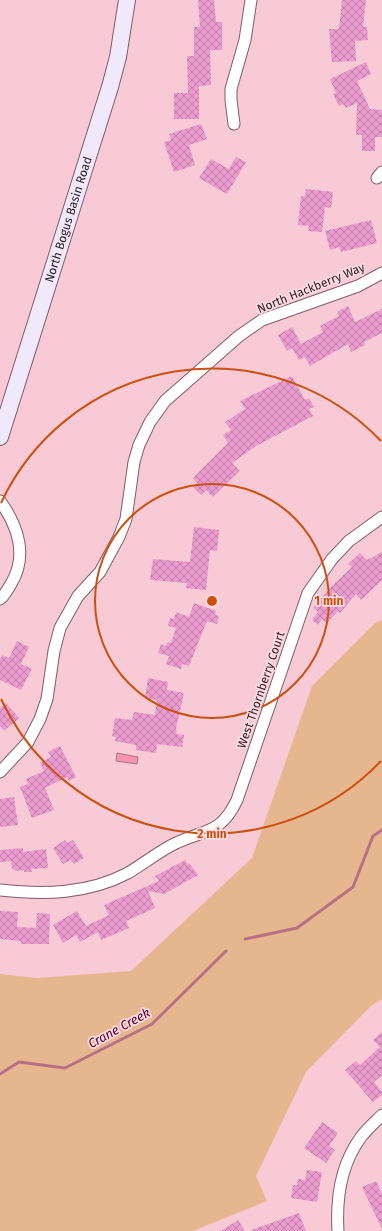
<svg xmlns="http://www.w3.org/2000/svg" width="382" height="1231" font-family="'Fira Sans',sans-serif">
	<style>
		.grass { fill: #e6b78f }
		.water { fill: #f196b0; stroke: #b67184 }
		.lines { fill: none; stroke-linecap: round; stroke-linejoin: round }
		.stream { stroke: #b67184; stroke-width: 3 }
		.building { fill: url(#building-cross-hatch) }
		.street-casing { stroke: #835c67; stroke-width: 13 }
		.secondary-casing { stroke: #835c67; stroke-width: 18 }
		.street { stroke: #fff; stroke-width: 11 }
		.secondary { stroke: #f0e9fc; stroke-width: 16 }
		.ring { fill: none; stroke: #cc500f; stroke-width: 2 }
		.labels { text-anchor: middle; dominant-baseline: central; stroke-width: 3.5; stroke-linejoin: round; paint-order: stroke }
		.street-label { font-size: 12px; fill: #2b1b1f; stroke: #fedae3 }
		.water-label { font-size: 13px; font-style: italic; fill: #560429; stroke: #fedae3 }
		.centre { fill: #cc500f; stroke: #fedae3; stroke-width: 2 }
		.ring-label { font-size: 12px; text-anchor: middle; font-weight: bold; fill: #cc500f; stroke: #fedae3; stroke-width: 3.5; stroke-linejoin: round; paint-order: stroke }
	</style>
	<defs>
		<pattern id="building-cross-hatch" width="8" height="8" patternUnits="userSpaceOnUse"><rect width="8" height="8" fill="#eb9cce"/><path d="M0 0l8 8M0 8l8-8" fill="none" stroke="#bf7ea7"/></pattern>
	</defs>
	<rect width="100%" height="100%" fill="#f7cad5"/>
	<path class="grass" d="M382 620V999L371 1006 306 1072 256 1176 267 1201 193 1231H0V974L37 978 131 971 252 858 312 686 375 623Z"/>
	<path class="water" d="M117 753 138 757 137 764 116 761Z"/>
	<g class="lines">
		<g class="stream">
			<path d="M245 939 297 928 353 887 373 836 382 830"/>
			<path d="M0 1074 19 1062 65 1068 152 1024 226 951"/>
		</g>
	</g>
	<g class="building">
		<path d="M198 0H214L216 22H222V50H210L211 85 199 86V119H174V93H188L187 56H194V27H200Z"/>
		<path d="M342 0H366L363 27H367L368 40 355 41 356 61 332 62 329 29H339Z"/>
		<path d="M366 62 371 74 357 81 370 109 382 110V137H375V151H362V135H356L357 103 346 108 343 104 339 106 333 94 336 93 330 79Z"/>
		<path d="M201 124 207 139 189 145 195 165 174 172 164 142 171 140 169 134Z"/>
		<path d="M236 157 246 162 227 194 199 178 211 159 229 169Z"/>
		<path d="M306 189 333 192 331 208 325 207 322 232 308 231 309 226 298 225 301 196H305Z"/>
		<path d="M371 220 377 243 341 252 339 247 330 250 325 231Z"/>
		<path d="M348 306 355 322 382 309V333L364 342 365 345 351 352 348 344 310 366 305 357 299 360 292 348 287 351 278 335 292 327 301 344 323 332 320 326 339 316 337 312Z"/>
		<path d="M292 376 305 400 309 398 314 407 309 409 313 416 256 446 232 463 240 471 213 497 206 490 201 495 193 487 197 483 193 478 228 443 223 435 231 430 225 422 245 409 240 401Z"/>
		<path d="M194 527 219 530 217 551 210 550 206 590 186 588 187 583 150 580 153 559 190 562Z"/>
		<path d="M382 552V580L361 600 356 594 340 613 338 611 327 623 322 619 318 625 312 620 318 612 313 608 333 585 352 567 348 564 360 553 367 560Z"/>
		<path d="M194 603 216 611 215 615 219 616 217 624 207 621 189 666 182 664 181 669 166 664 169 656 158 653 161 644 166 646 167 642 171 643 176 628 168 626 170 618 174 619 176 612 189 617Z"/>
		<path d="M17 641 29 647 21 664 32 669 21 690 0 680V659L2 655 9 658Z"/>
		<path d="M148 678 168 682 167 690 184 693 176 728 177 734 184 735 182 747 157 744 156 753 136 750V745L115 741 116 737 112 736 115 718 132 720 134 712 155 715 157 700 145 698Z"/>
		<path d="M6 703 19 718 4 731 0 726V708Z"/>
		<path d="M60 746 76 777 69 781 67 777 45 788 54 810 32 818 20 787 28 784 26 779 44 771 40 763 51 757 48 752Z"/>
		<path d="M14 797 18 825 0 827V799Z"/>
		<path d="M65 840 67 843 73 840 84 858 74 864 71 860 63 864 53 848Z"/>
		<path d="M23 848V852L46 849 48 868 31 869 32 872H24V870L16 871 12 868 11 861 0 862V850Z"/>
		<path d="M185 860 187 864 189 863 198 875 164 894 148 891 155 908 126 921 129 928 101 940 98 932 80 942 76 935 63 943 53 925 77 911 86 926 109 915 104 905 159 881 155 876Z"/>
		<path d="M0 911 18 912 17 927 36 928 37 913 50 914 49 944H21V941L0 939Z"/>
		<path d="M382 1032V1075L374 1082 382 1092V1095L373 1102 345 1070 356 1061 360 1065 380 1047 373 1040Z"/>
		<path d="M322 1122 338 1133 329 1146 335 1150 326 1163 304 1148Z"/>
		<path d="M307 1170 322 1172 317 1202 291 1198 293 1185H297L298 1179 305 1180Z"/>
		<path d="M376 1181 382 1194V1229L362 1187Z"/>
		<path d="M299 1213 306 1231H252L251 1230Z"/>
		<path d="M238 1220 245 1231H221Z"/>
	</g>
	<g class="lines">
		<defs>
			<g id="street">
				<path d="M234 124 231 100V89L245 40 251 0"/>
				<path d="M377 178 382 172"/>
				<path d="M0 501C18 526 28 556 11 584 7 590 5 595 0 599"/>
				<path d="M0 772 28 742 40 719 47 699 54 651 60 628 78 596 100 572 119 537 126 519 134 462 139 445 150 422 165 401 239 336 262 320 358 286 382 273"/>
				<path d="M0 890C44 895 88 894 128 873 143 864 157 853 172 845 203 829 220 836 237 800L308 593 332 559 349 541 382 517"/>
				<path d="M338 1231C336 1198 341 1164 361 1137 367 1129 375 1122 382 1115"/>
			</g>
			<g id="secondary">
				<path id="s1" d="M0 437 110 87 118 57 127 0"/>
			</g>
		</defs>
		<use href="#street" class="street-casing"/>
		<use href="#secondary" class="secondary-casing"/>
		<use href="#street" class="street"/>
		<use href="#secondary" class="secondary"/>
	</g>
	<g class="ring">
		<circle cx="212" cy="601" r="117"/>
		<path d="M381 761A233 233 0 0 1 1 699M1 503A233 233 0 0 1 381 441"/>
	</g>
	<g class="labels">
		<g class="street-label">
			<text stroke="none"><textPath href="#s1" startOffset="228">North Bogus Basin Road</textPath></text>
			<text transform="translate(311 288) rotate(-22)">North Hackberry Way</text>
			<text transform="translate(261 690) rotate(-71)">West Thornberry Court</text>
		</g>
		<g class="water-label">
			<text transform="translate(119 1028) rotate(-29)">Crane Creek</text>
		</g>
	</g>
	<circle cx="212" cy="601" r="6" class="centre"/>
	<g class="ring-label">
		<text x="329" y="605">1 min</text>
		<text x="212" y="838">2 min</text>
	</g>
</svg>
